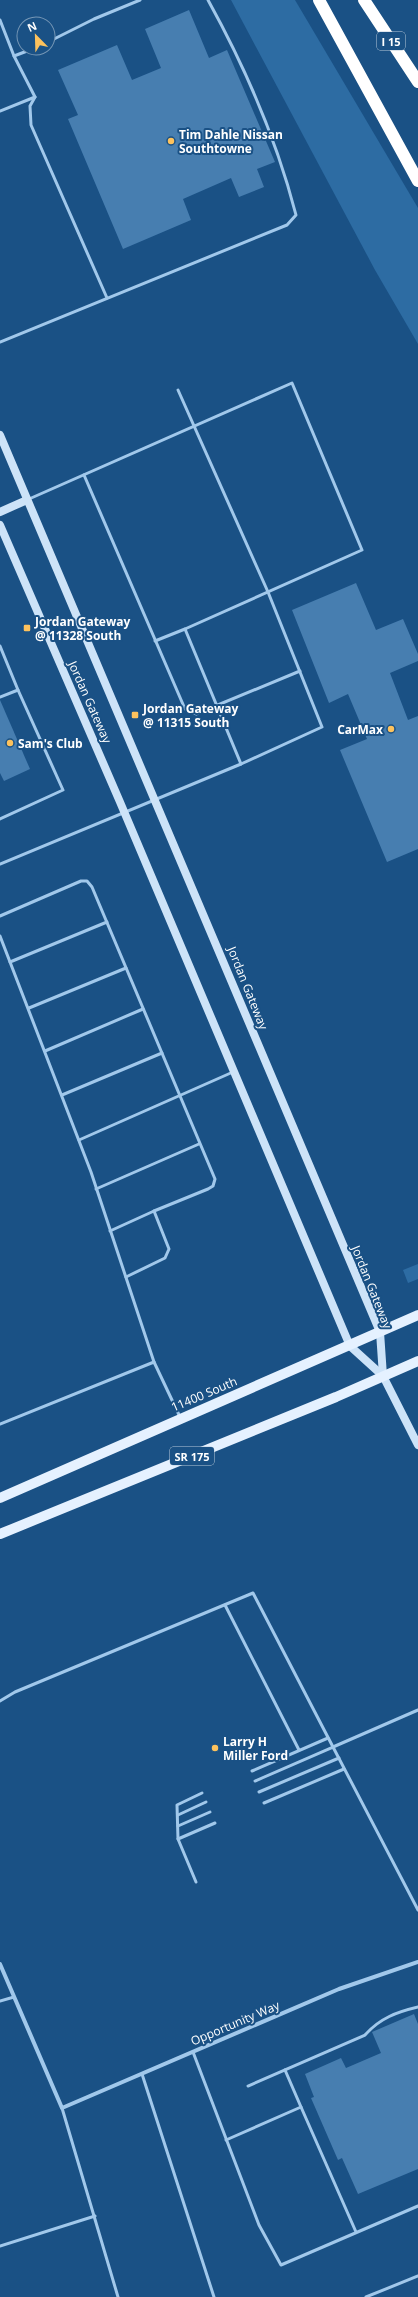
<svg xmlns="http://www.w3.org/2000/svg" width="418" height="2297" font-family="'Open Sans',sans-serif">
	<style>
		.green { fill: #2d6ca3 }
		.building { fill: #477eb0 }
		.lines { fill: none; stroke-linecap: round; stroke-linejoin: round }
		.lane { stroke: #a1c8eb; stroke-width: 3 }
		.street { stroke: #a1c8eb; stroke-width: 4 }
		.secondary { stroke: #cde3f8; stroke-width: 8 }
		.primary { stroke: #e5f1ff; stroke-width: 10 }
		.highway { stroke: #fff; stroke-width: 12 }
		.poi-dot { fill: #fdc25d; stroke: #1a5185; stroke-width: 1.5 }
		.labels { text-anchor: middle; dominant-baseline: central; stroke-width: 4; stroke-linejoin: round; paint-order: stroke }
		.shield { fill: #1a5185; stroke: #bacbda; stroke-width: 1 }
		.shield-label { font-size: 11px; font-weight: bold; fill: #fff }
		.poi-label { font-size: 12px; font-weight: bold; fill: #fff; stroke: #1a5185; text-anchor: start }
		.street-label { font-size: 12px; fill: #fff; stroke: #1a5185 }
	</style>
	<rect width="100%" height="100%" fill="#1a5185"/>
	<g class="green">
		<path d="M231 0H295L418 208V344L375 270Z"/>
		<path d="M418 1264V1279L408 1283 403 1270Z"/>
	</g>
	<g class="building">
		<path d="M189 10 209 58 227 50 275 162 257 169 264 187 239 197 231 178 183 199 191 220 123 249 68 119 78 115 58 70 117 45 132 80 161 68 145 29Z"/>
		<path d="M356 583 376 630 403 619 418 654V661L390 673 408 720 418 716V849L387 862 340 750 367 739 348 694 329 703 292 610Z"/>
		<path d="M0 700 30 769 4 781 0 773Z"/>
		<path d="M414 2014 418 2024V2169L358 2194 342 2158 338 2160 311 2098 314 2097 305 2074 341 2058 346 2068 381 2053 372 2032Z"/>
	</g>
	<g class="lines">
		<g class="lane">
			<path d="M0 20 14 56"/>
			<path d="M48 42 94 19 140 0"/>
			<path d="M35 97 30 106 31 125 107 298"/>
			<path d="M0 111 35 97 14 56 35 48"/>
			<path d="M0 342 287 225 296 215C277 141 245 67 208 0"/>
			<path d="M84 475 185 709 196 714 300 671"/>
			<path d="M29 499 292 383 362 550 185 629 241 764"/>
			<path d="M155 641 185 629"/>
			<path d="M0 646 18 690"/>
			<path d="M0 697 18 690 63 790 0 819"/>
			<path d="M0 864 241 764 322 727 268 592 178 390"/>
			<path d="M0 916 81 881H87L92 887 215 1179 213 1186 208 1189 154 1211"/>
			<path d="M0 936 91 1172 154 1362"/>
			<path d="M10 962 107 922"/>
			<path d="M29 1008 126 968"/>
			<path d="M45 1051 143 1009"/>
			<path d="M62 1095 162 1053"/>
			<path d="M79 1140 233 1072"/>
			<path d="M96 1189 199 1144"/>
			<path d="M110 1231 154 1211 169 1249 165 1258 126 1277"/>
			<path d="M0 1424 154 1362 180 1417"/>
			<path d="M225 1605 299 1750"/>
			<path d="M0 1701 15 1692 253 1593 333 1747 418 1710"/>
			<path d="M252 1771 328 1738"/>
			<path d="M255 1781 333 1747 418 1910"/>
			<path d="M259 1792 339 1758"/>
			<path d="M264 1803 344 1769"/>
			<path d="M178 1815 206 1802"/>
			<path d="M178 1826 210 1812"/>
			<path d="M178 1839 177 1805 202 1793"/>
			<path d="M196 1882 178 1839 215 1823"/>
			<path d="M0 2001 14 1997"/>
			<path d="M193 2052 259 2225 281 2265 418 2206"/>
			<path d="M142 2074 214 2297"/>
			<path d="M248 2086 365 2035C380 2018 397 2012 418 2007"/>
			<path d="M301 2107 356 2232"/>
			<path d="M62 2108 118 2297"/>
			<path d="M226 2140 301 2107 285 2070"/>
			<path d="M0 2246 95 2216"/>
			<path d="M366 2297 418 2276"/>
		</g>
		<path class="street" d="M0 1964 62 2108 339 1989 418 1962"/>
		<g class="secondary">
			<path d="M0 435 380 1332 383 1376"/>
			<path d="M0 512 27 500"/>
			<path d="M0 525 120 802 350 1346 383 1376 418 1445"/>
		</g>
		<g class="primary">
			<path d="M0 1498 418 1315"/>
			<path d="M0 1534 336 1397 418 1361"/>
		</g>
		<g class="highway">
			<path d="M319 0 418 181"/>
			<path d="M364 0 418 82"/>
		</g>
	</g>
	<g class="poi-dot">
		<circle cx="171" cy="141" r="4"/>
		<rect x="23" y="624" width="8" height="8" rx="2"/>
		<rect x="131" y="711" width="8" height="8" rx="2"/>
		<circle cx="391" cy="729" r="4"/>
		<circle cx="10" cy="743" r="4"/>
		<circle cx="215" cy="1748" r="4"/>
	</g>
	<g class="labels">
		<g class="shield">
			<rect x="377" y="32" width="28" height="18" rx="3"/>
			<rect x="170" y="1447" width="44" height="18" rx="3"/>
		</g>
		<g class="shield-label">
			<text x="391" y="41">I 15</text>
			<text x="192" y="1456">SR 175</text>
		</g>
		<g class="poi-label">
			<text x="179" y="134">Tim Dahle Nissan<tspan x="179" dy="14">Southtowne</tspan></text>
			<text x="35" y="621">Jordan Gateway<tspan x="35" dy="14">@ 11328 South</tspan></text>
			<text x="143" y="708">Jordan Gateway<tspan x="143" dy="14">@ 11315 South</tspan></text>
			<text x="383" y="729" text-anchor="end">CarMax</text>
			<text x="18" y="743">Sam's Club</text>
			<text x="223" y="1741">Larry H<tspan x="223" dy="14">Miller Ford</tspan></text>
		</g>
		<g class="street-label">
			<text transform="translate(90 702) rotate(66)">Jordan Gateway</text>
			<text transform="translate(248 988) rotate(68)">Jordan Gateway</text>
			<text transform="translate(372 1287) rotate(68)">Jordan Gateway</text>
			<text transform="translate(204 1394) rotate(-23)">11400 South</text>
			<text transform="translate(235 2023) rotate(-23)">Opportunity Way</text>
		</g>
	</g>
	<g transform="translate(36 36) rotate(337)"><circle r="19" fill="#1a5185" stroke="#7697b6"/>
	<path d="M0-3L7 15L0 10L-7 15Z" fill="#fdc25d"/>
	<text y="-6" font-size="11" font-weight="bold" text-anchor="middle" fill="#ffffff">N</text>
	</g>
</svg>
